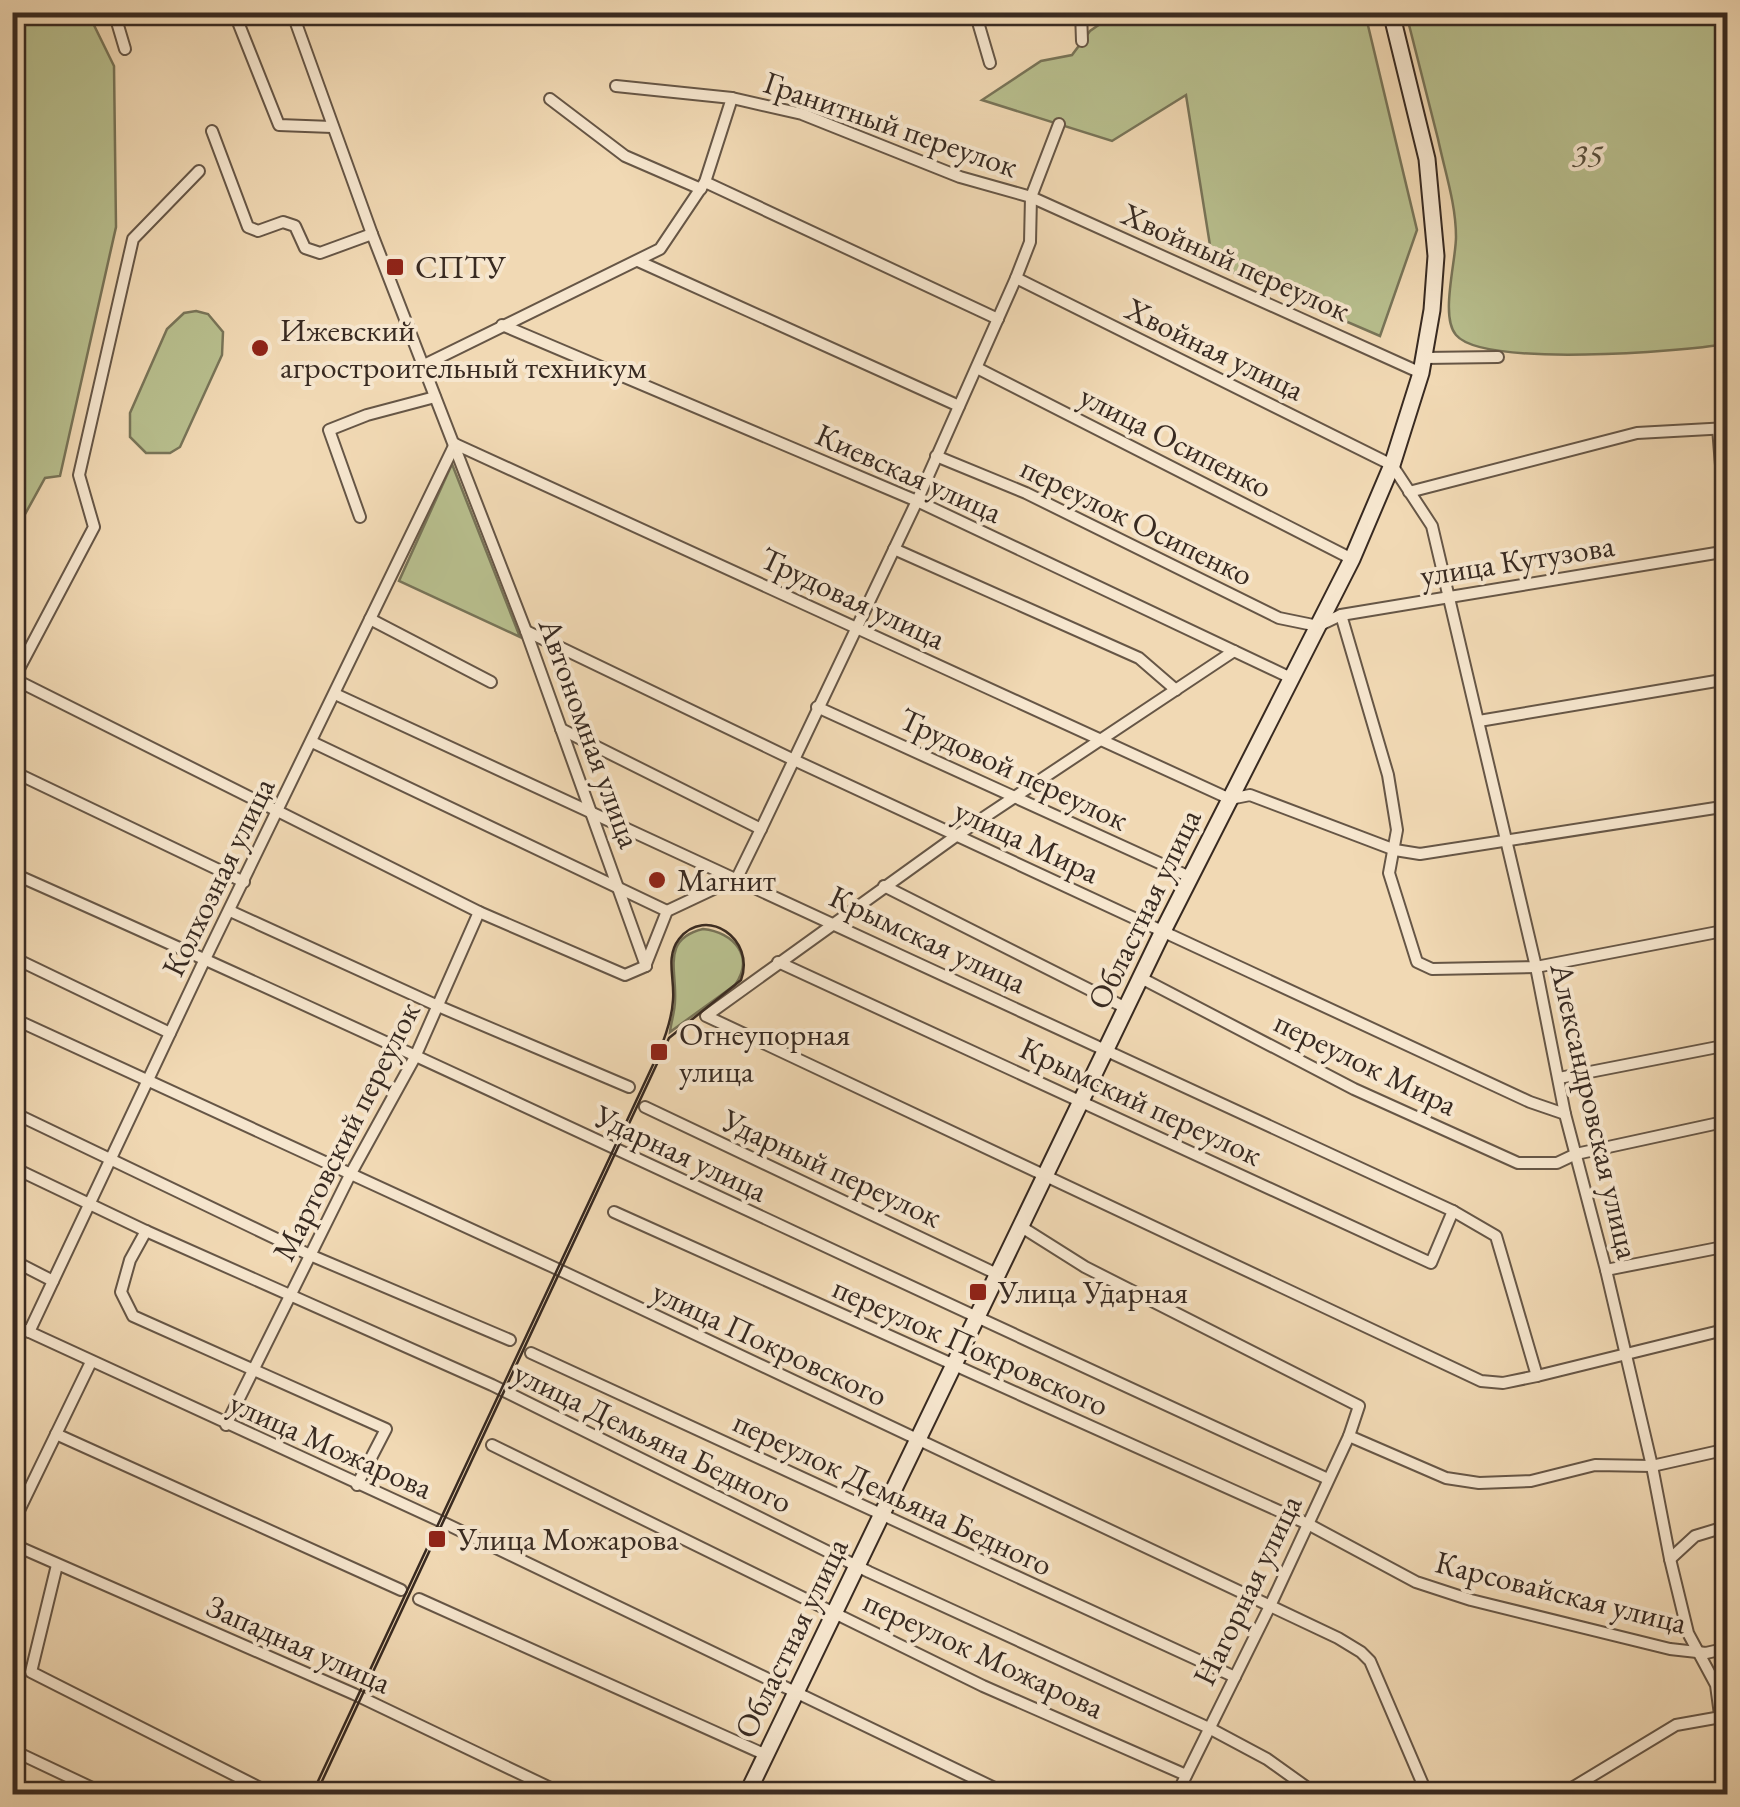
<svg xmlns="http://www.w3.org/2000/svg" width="1740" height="1807" font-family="'EB Garamond',serif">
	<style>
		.green { fill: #b8bf8e; stroke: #787458; stroke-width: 2.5 }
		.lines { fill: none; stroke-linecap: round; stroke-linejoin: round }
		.minor-casing { stroke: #665646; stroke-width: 14 }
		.secondary-casing { stroke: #382a21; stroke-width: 19 }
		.minor { stroke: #f6e6ce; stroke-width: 10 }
		.secondary { stroke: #f6e6ce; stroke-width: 15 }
		.tram { stroke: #382a21; stroke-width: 2.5 }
		.poi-dot { fill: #8f2418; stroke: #f6e6ce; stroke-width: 4 }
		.labels { text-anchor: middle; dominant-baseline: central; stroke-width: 8; stroke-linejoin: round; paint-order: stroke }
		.street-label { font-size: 32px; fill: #382a21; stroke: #f6e6ce }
		.park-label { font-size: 32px; font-style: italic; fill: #584f3c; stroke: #f6e6ce }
		.poi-label { font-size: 32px; fill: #382a21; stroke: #f6e6ce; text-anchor: start }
	</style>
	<rect width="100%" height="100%" fill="#f1d9b4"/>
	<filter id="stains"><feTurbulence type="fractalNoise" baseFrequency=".002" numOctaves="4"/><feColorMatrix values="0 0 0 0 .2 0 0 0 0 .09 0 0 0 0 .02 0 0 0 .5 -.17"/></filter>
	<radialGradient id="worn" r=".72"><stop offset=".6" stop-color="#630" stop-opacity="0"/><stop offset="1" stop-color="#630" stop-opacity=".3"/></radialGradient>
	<g class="green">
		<path d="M13 12 88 13 114 66 116 227 60 476 45 478 13 536Z"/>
		<path d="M1116 13H1365L1417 230 1380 336 1213 264 1186 95 1112 141 982 100 1041 61 1072 55 1090 31Z"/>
		<path d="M1406 13H1727V344C1682 351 1484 368 1456 335 1440 317 1456 261 1456 237 1456 204 1445 172 1438 139 1427 97 1417 55 1406 13Z"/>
		<path d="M196 311 208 314 223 332 222 355 180 447 170 453H146L130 437V413L167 329 184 313Z"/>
		<path d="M452 464 520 637 399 581Z"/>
		<path d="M703 929C734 932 755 957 735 985L670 1032C671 1022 675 1011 675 1001 677 970 661 939 703 929Z"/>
	</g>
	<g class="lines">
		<defs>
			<g id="minor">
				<path d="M114 12 125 49"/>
				<path d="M234 12 279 125 332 127"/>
				<path d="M292 12 372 234 526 631 646 966"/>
				<path d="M975 12 990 63"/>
				<path d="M1081 12 1082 41"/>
				<path d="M616 86 732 98 802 114 960 177 1031 197 1421 373"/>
				<path d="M550 99 625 156 701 189"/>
				<path d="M212 131 248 227 258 231 283 222 295 226 305 248 320 253 372 234"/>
				<path d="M705 182 998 319"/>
				<path d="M638 261 959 406"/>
				<path d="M1016 278 1392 465 1432 526 1536 967 1565 1114 1606 1270 1652 1466 1670 1559 1688 1633 1716 1685 1728 1774"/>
				<path d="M502 325 917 501 1291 678"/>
				<path d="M1424 358 1498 357"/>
				<path d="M422 366 660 249 705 182 732 98"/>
				<path d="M977 368 1352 559"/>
				<path d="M1718 428 1728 552"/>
				<path d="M455 444 1230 799 1250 795 1395 850 1420 854 1728 806"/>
				<path d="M936 456 1026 493 1279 618 1318 626 1341 615 1728 551"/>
				<path d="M1409 492 1637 433 1728 428"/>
				<path d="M360 517 329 430 367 415 435 397"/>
				<path d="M894 549 1139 658 1176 690"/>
				<path d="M1341 615 1388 775 1397 830 1389 873 1417 962 1432 969 1536 967 1728 930"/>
				<path d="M370 619 491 682"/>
				<path d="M526 631 794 760 1530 1102 1565 1114"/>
				<path d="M1234 651 956 836 706 1016 1481 1381 1503 1383 1537 1376 1728 1329"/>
				<path d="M14 679 479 912 625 975 646 966"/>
				<path d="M12 682 94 527 79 475 133 239 199 171"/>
				<path d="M335 694C706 869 1081 1036 1453 1211L1496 1236 1537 1376"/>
				<path d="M817 707 1190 877"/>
				<path d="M1479 721 1728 679"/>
				<path d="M561 729 761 829"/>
				<path d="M312 742 667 911"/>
				<path d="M12 771 244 882"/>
				<path d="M12 873C454 1069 889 1279 1328 1479"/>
				<path d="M884 886 1126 1008"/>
				<path d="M230 911 438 1006 629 1087"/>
				<path d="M12 957 170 1033"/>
				<path d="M778 962 1431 1263 1453 1211"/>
				<path d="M646 964 667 911 737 878 761 829 917 501 1016 278 1030 242 1031 197 1059 124"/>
				<path d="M1141 978 1354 1089 1518 1163H1557L1576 1154 1728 1121"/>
				<path d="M12 1018 553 1267 1338 1638 1361 1652 1370 1661 1427 1794"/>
				<path d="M1559 1078 1728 1045"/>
				<path d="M645 1107 997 1274"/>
				<path d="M12 1112 310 1255 510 1340"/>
				<path d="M12 1167 146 1231 492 1385 869 1572 1209 1728 1267 1759 1316 1794"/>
				<path d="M614 1212 1308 1524 1416 1582 1471 1600 1670 1649 1706 1653 1728 1648"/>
				<path d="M1020 1226 1085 1267 1359 1406 1349 1436 1270 1606 1177 1794"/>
				<path d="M146 1231 130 1260 121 1292 133 1316 386 1429 357 1485"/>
				<path d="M12 1260 53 1281"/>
				<path d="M1606 1270 1728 1246"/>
				<path d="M12 1324 438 1520 1007 1794"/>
				<path d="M29 1332 205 959 455 444"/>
				<path d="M531 1353 1235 1677"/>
				<path d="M226 1425 350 1175 415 1057 479 912"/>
				<path d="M56 1434 401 1590"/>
				<path d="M1349 1436 1446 1478 1479 1483 1531 1481 1595 1465 1652 1466 1728 1449"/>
				<path d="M492 1445 983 1686 1186 1775"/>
				<path d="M12 1525 91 1362"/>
				<path d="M12 1544 354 1694 563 1794"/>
				<path d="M1670 1559 1695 1536 1728 1526"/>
				<path d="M57 1565 31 1672 272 1794"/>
				<path d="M419 1599 766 1755"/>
				<path d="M12 1750 105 1794"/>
				<path d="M752 1784 776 1794"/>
				<path d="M1562 1794 1676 1725 1721 1717"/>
			</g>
			<path id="secondary" d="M747 1794 1163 931 1352 559 1392 465 1421 373 1432 310 1436 256 1427 159 1391 12"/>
		</defs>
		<use href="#minor" class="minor-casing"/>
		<use href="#secondary" class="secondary-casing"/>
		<use href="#minor" class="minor"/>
		<use href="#secondary" class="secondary"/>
		<path class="tram" d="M312 1794 659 1052C666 1035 672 1018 673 1000 675 979 665 957 679 939 706 905 756 939 741 980L669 1038 316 1794"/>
	</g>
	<g class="poi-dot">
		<rect x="385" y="257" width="20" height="20" rx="5"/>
		<circle cx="260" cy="348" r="10"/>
		<circle cx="657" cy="880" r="10"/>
		<rect x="649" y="1042" width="20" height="20" rx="5"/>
		<rect x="968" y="1282" width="20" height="20" rx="5"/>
		<rect x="427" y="1529" width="20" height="20" rx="5"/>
	</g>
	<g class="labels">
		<g class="street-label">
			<text transform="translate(891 124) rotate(19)">Гранитный переулок</text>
			<text transform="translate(1236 262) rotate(24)">Хвойный переулок</text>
			<text transform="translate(1215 349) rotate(26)">Хвойная улица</text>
			<text transform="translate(1176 441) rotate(27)">улица Осипенко</text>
			<text transform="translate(909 473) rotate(24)">Киевская улица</text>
			<text transform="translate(1137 521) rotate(26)">переулок Осипенко</text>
			<text transform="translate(1517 560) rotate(-9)">улица Кутузова</text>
			<text transform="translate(853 598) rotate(25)">Трудовая улица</text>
			<text transform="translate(590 733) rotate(70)">Автономная улица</text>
			<text transform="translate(1014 769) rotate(25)">Трудовой переулок</text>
			<text transform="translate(1027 841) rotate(25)">улица Мира</text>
			<text transform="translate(218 877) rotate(-64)">Колхозная улица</text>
			<text transform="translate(1144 909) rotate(-64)">Областная улица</text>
			<text transform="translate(928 939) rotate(25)">Крымская улица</text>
			<text transform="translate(1366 1063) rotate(26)">переулок Мира</text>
			<text transform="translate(1141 1101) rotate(25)">Крымский переулок</text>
			<text transform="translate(1595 1111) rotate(77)">Александровская улица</text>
			<text transform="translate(346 1131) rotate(-63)">Мартовский переулок</text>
			<text transform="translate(681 1153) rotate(25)">Ударная улица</text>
			<text transform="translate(832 1168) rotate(25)">Ударный переулок</text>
			<text transform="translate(770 1343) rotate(25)">улица Покровского</text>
			<text transform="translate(971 1346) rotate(24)">переулок Покровского</text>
			<text transform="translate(653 1437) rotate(26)">улица Демьяна Бедного</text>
			<text transform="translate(331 1445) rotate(24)">улица Можарова</text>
			<text transform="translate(893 1493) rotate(25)">переулок Демьяна Бедного</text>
			<text transform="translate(1247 1590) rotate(-64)">Нагорная улица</text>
			<text transform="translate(1561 1592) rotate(14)">Карсовайская улица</text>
			<text transform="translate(791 1638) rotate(-64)">Областная улица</text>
			<text transform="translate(299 1644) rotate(24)">Западная улица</text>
			<text transform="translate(984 1654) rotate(25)">переулок Можарова</text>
		</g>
		<g class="park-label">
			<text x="1587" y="155">35</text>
		</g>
		<g class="poi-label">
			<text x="415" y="267">СПТУ</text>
			<text x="280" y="330">Ижевский<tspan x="280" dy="37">агростроительный техникум</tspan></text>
			<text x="677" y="880">Магнит</text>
			<text x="679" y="1034">Огнеупорная<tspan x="679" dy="37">улица</tspan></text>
			<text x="998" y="1292">Улица Ударная</text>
			<text x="457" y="1539">Улица Можарова</text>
		</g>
	</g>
	<rect width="1740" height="1807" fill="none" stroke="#f1d9b4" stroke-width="50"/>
	<rect x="15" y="15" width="1710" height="1777" fill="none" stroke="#382a21" stroke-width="5"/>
	<rect x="25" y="25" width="1690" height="1757" fill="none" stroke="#382a21" stroke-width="2.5"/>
	<rect width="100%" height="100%" filter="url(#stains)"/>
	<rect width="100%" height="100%" fill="url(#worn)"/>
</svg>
